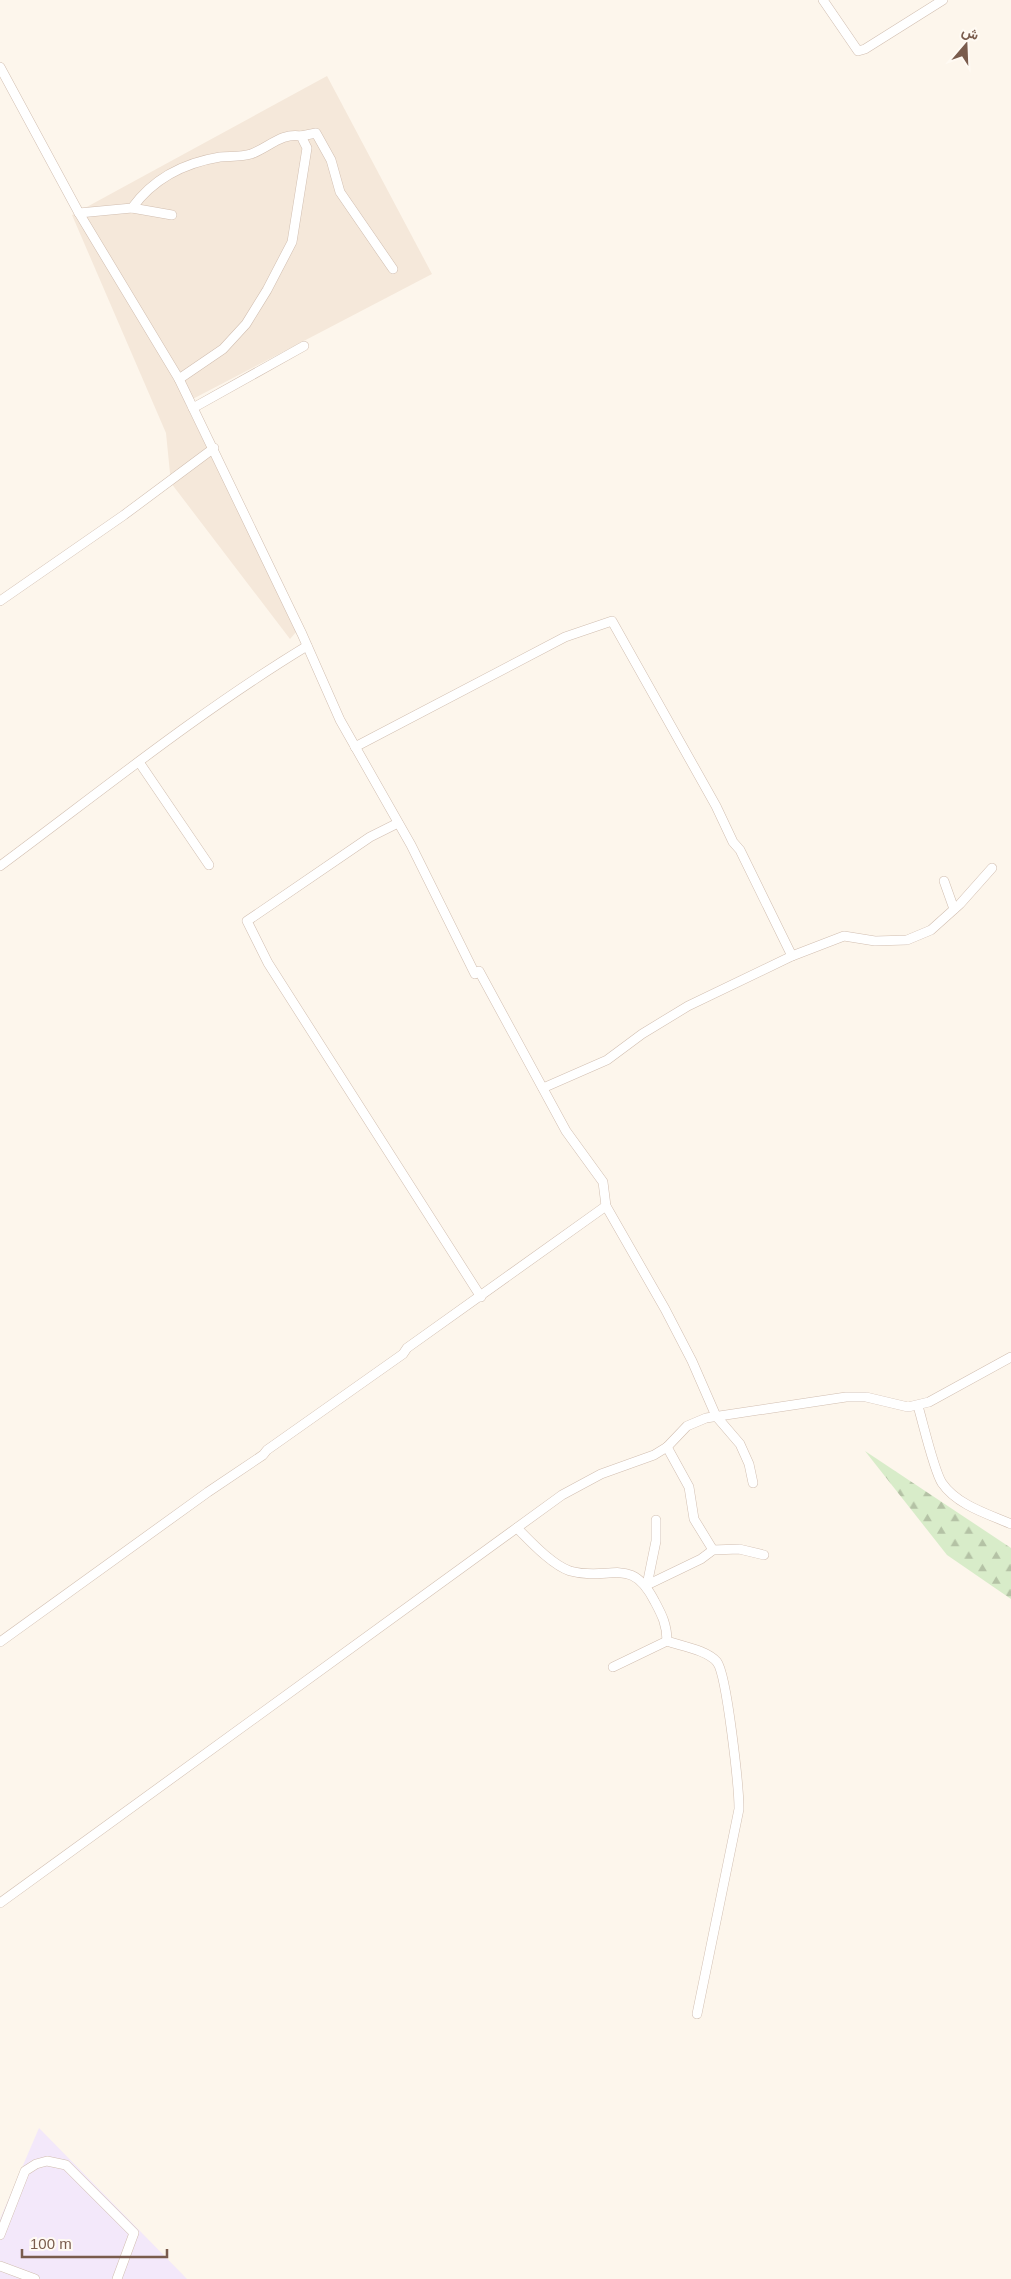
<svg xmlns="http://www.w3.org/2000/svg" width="1011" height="2279" font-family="Helvetica,Vazirmatn,sans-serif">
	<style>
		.residential { fill: #f5e8da }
		.education { fill: #f3e8fa }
		.forest { fill: url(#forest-firs) }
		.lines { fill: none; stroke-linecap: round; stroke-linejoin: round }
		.street-casing { stroke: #d1beb0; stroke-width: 10 }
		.street { stroke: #fff; stroke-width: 9 }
	</style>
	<defs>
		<pattern id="forest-firs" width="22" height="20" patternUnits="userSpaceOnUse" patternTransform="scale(1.25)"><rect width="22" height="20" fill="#d8ecc9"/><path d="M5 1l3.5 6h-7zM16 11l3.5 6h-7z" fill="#b4c2a5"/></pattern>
	</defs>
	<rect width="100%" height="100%" fill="#fdf6ec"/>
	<path class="residential" d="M327 76 432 274 185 403 297 631 290 639 171 483 166 433 72 215Z"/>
	<path class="education" d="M39 2128 187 2279H0V2219Z"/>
	<path class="forest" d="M865 1451 1011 1548V1599L947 1555Z"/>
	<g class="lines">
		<defs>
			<g id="street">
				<path d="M823 0 858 51 865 49 943 0"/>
				<path d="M0 67 79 213 179 379 302 634 340 720 411 845 475 974"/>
				<path d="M301 136 316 133 331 160 340 192 393 269"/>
				<path d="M132 208 172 215"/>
				<path d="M79 213 132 208C153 179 183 163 220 157 230 156 241 157 251 154 268 148 282 132 301 136L307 148 292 242 267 290 246 324 223 349 179 379"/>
				<path d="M193 408 304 346"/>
				<path d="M0 601 124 515 214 448"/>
				<path d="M355 747 565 637 612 621 716 806 733 842 740 850 792 956"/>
				<path d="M139 762 209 865"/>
				<path d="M398 823 370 837 247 921 268 963 481 1297"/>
				<path d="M0 866C101 791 200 711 307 646"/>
				<path d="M944 881 954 909"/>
				<path d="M479 971 566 1131 603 1182 606 1206 665 1309 692 1361 716 1416 740 1444 749 1464 753 1483"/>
				<path d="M543 1088 607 1060 642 1034 688 1006 792 956 844 936 875 941 907 940 931 930 960 904 992 868"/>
				<path d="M918 1406C923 1423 934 1471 942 1483 957 1505 988 1514 1011 1524"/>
				<path d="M667 1447 689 1487 694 1519 713 1550"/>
				<path d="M517 1528C530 1541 552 1565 570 1571 610 1582 631 1554 655 1602 662 1615 667 1625 667 1641"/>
				<path d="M647 1585 701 1559 713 1550 739 1549 764 1555"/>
				<path d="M647 1585 656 1541V1520"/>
				<path d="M0 1642 208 1492 263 1455 267 1450 403 1354 407 1348 606 1206"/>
				<path d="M613 1667 667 1641C681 1646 707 1650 717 1662 727 1675 739 1788 739 1809L697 2014"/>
				<path d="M0 1903 562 1495 601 1474 654 1455 667 1447 687 1426 706 1418 846 1397H866L908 1407 929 1402 1011 1357"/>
				<path d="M0 2235 25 2171 36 2164 47 2161 66 2165 134 2233 117 2279"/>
				<path d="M0 2266 35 2279"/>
			</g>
		</defs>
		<use href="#street" class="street-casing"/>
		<use href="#street" class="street"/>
	</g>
	<g transform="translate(966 45) rotate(19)" stroke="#fffaf3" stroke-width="4" paint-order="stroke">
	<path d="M0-4L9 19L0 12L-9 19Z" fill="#7a5c4d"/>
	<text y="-8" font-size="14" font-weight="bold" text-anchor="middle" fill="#7a5c4d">ش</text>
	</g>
	<path d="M22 2249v8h145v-8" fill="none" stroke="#7a5c4d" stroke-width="2.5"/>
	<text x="30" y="2249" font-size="15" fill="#7a5c4d" stroke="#fffaf3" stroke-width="4" paint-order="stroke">100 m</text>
</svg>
